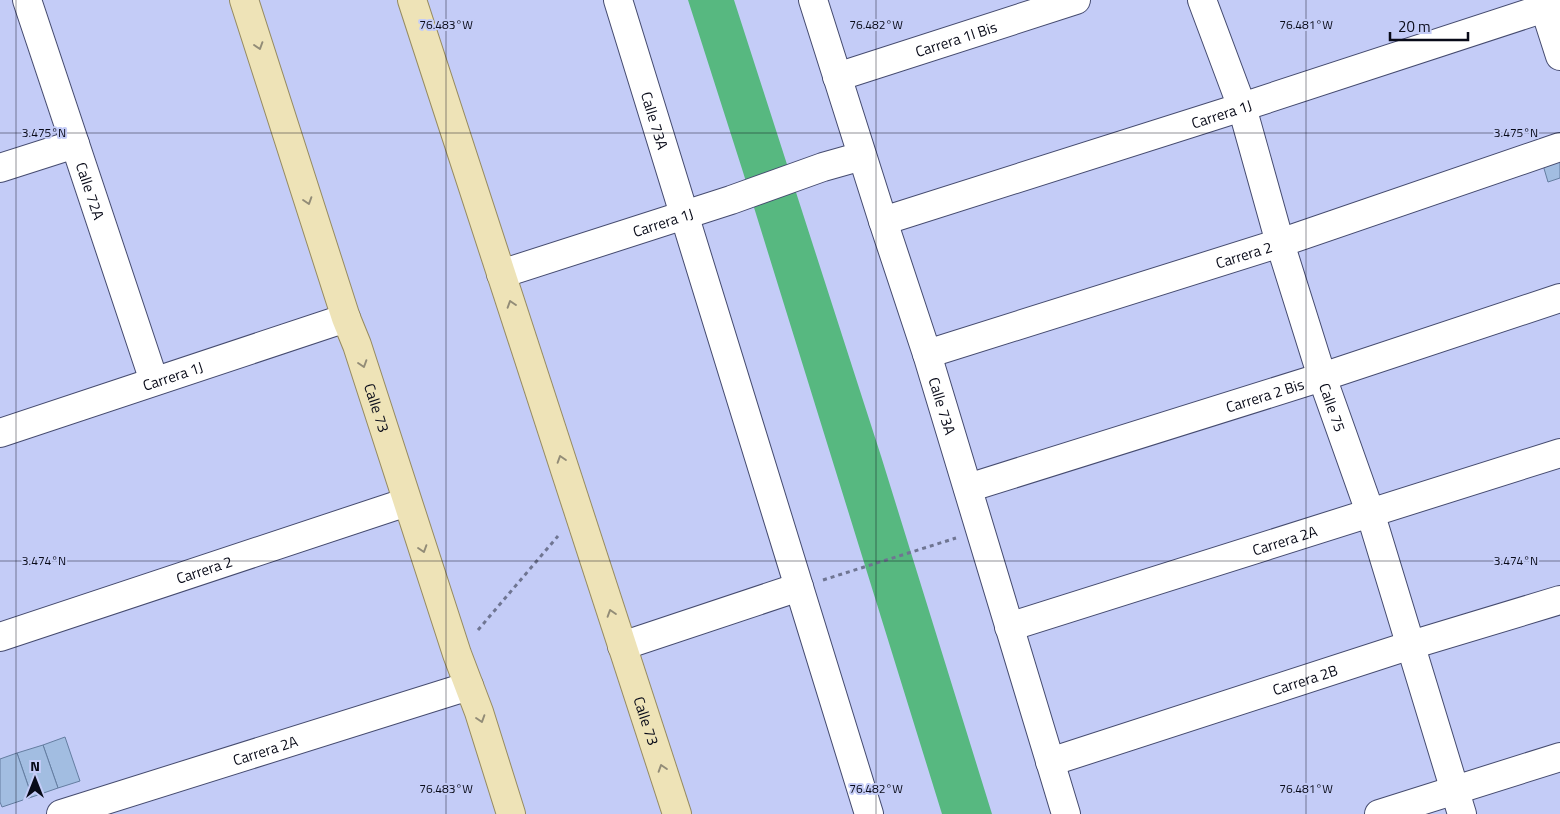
<svg xmlns="http://www.w3.org/2000/svg" width="1560" height="814" font-family="'Titillium Web',sans-serif">
	<style>
		.water { fill: #57b880 }
		.building { fill: #a2bde1; stroke: #647da0 }
		.lines { fill: none; stroke-linecap: round; stroke-linejoin: round }
		.minor-casing { stroke: #454b6f; stroke-width: 30 }
		.major-casing { stroke: #968b60; stroke-width: 30 }
		.path { stroke: #6f7592; stroke-width: 3; stroke-dasharray: 4 4; stroke-linecap: butt }
		.minor { stroke: #fff; stroke-width: 28 }
		.major { stroke: #eee3b7; stroke-width: 28 }
		.oneway { stroke: #928c77 }
		.ticks { fill: none; stroke: #080a18; stroke-width: 1; stroke-opacity: 0.45 }
		.labels { text-anchor: middle; dominant-baseline: central; stroke-width: 4; stroke-linejoin: round; paint-order: stroke }
		.street-label { font-size: 15px; fill: #080a18; stroke: #c4ccf7 }
		.ticks-label { font-size: 12px; text-anchor: middle; fill: #080a18; stroke: #c4ccf7; stroke-width: 4; stroke-linejoin: round; paint-order: stroke }
	</style>
	<rect width="100%" height="100%" fill="#c4ccf7"/>
	<path class="water" d="M688 0H734L881 456 992 814H942L743 172Z"/>
	<g class="building">
		<path d="M1560 149V178L1548 182 1540 155Z"/>
		<path d="M65 737 80 781 58 788 43 745Z"/>
		<path d="M43 745 58 788 32 797 17 753Z"/>
		<path d="M17 753 32 797 2 807 0 802V759Z"/>
	</g>
	<g class="lines">
		<defs>
			<g id="minor">
				<path id="s1" d="M27 0 154 381"/>
				<path id="s2" d="M618 0 869 814"/>
				<path id="s3" d="M813 0 883 221 927 354 1066 814"/>
				<path id="s4" d="M1202 0 1242 107 1280 243 1322 377 1370 512 1462 814"/>
				<path d="M1542 0 1560 56"/>
				<path id="s5" d="M837 77 1076 0"/>
				<path d="M0 168 75 144"/>
				<path id="s6" d="M883 221 1242 107 1560 3"/>
				<path id="s7" d="M501 274 731 200 823 167 862 156"/>
				<path id="s8" d="M927 354 1280 243 1560 147"/>
				<path id="s9" d="M0 433 346 318"/>
				<path id="s10" d="M968 488 1322 377 1560 298"/>
				<path id="s11" d="M1009 627 1560 453"/>
				<path id="s12" d="M0 637 407 502"/>
				<path d="M622 646 799 587"/>
				<path id="s13" d="M1050 762 1411 645 1560 600"/>
				<path id="s14" d="M61 814 469 686"/>
				<path d="M1379 814 1560 757"/>
			</g>
			<g id="major">
				<path id="s15" d="M244 0 346 318 357 345 457 654 479 712 511 814"/>
				<path id="s16" d="M412 0 677 814"/>
			</g>
		</defs>
		<use href="#minor" class="minor-casing"/>
		<use href="#major" class="major-casing"/>
		<g class="path">
			<path d="M823 580 956 538"/>
			<path d="M478 630 558 536"/>
		</g>
		<use href="#minor" class="minor"/>
		<use href="#major" class="major"/>
	</g>
	<defs><path id="oneway-chevron" d="M-2-3.5L2.5 0L-2 3.5" fill="none" stroke-width="1.6" stroke-linecap="round" stroke-linejoin="round" transform="scale(1.25)"/></defs>
	<g class="oneway">
		<use href="#oneway-chevron" transform="translate(259 46) rotate(72)"/>
		<use href="#oneway-chevron" transform="translate(308 201) rotate(72)"/>
		<use href="#oneway-chevron" transform="translate(511 304) rotate(-108)"/>
		<use href="#oneway-chevron" transform="translate(363 364) rotate(72)"/>
		<use href="#oneway-chevron" transform="translate(561 459) rotate(-108)"/>
		<use href="#oneway-chevron" transform="translate(423 549) rotate(72)"/>
		<use href="#oneway-chevron" transform="translate(611 613) rotate(-108)"/>
		<use href="#oneway-chevron" transform="translate(481 719) rotate(72)"/>
		<use href="#oneway-chevron" transform="translate(662 768) rotate(-108)"/>
	</g>
	<path class="ticks" d="M16 0V814M446 0V814M876 0V814M1306 0V814M0 133H1560M0 561H1560"/>
	<g class="labels">
		<g class="street-label">
			<text stroke="none"><textPath href="#s5" startOffset="125">Carrera 1I Bis</textPath></text>
			<text stroke="none"><textPath href="#s6" startOffset="355">Carrera 1J</textPath></text>
			<text stroke="none"><textPath href="#s2" startOffset="126">Calle 73A</textPath></text>
			<text stroke="none"><textPath href="#s1" startOffset="201">Calle 72A</textPath></text>
			<text stroke="none"><textPath href="#s7" startOffset="170">Carrera 1J</textPath></text>
			<text stroke="none"><textPath href="#s8" startOffset="332">Carrera 2</textPath></text>
			<text stroke="none"><textPath href="#s9" startOffset="182">Carrera 1J</textPath></text>
			<text stroke="none"><textPath href="#s10" startOffset="311">Carrera 2 Bis</textPath></text>
			<text stroke="none"><textPath href="#s3" startOffset="426">Calle 73A</textPath></text>
			<text stroke="none"><textPath href="#s15" startOffset="429">Calle 73</textPath></text>
			<text stroke="none"><textPath href="#s4" startOffset="428">Calle 75</textPath></text>
			<text stroke="none"><textPath href="#s11" startOffset="289">Carrera 2A</textPath></text>
			<text stroke="none"><textPath href="#s12" startOffset="215">Carrera 2</textPath></text>
			<text stroke="none"><textPath href="#s13" startOffset="268">Carrera 2B</textPath></text>
			<text stroke="none"><textPath href="#s16" startOffset="758">Calle 73</textPath></text>
			<text stroke="none"><textPath href="#s14" startOffset="214">Carrera 2A</textPath></text>
		</g>
	</g>
	<g class="ticks-label">
		<text x="446" y="29">76.483°W</text>
		<text x="876" y="29">76.482°W</text>
		<text x="1306" y="29">76.481°W</text>
		<text x="44" y="137">3.475°N</text>
		<text x="1516" y="137">3.475°N</text>
		<text x="44" y="565">3.474°N</text>
		<text x="1516" y="565">3.474°N</text>
		<text x="446" y="793">76.483°W</text>
		<text x="876" y="793">76.482°W</text>
		<text x="1306" y="793">76.481°W</text>
	</g>
	<g transform="translate(35 779)" stroke="#c4ccf7" stroke-width="4" paint-order="stroke">
	<path d="M0-4L9 19L0 12L-9 19Z" fill="#080a18"/>
	<text y="-8" font-size="14" font-weight="bold" text-anchor="middle" fill="#080a18">N</text>
	</g>
	<path d="M1390 32v8h78v-8" fill="none" stroke="#080a18" stroke-width="2.5"/>
	<text x="1398" y="32" font-size="15" fill="#080a18" stroke="#c4ccf7" stroke-width="4" paint-order="stroke">20 m</text>
</svg>
